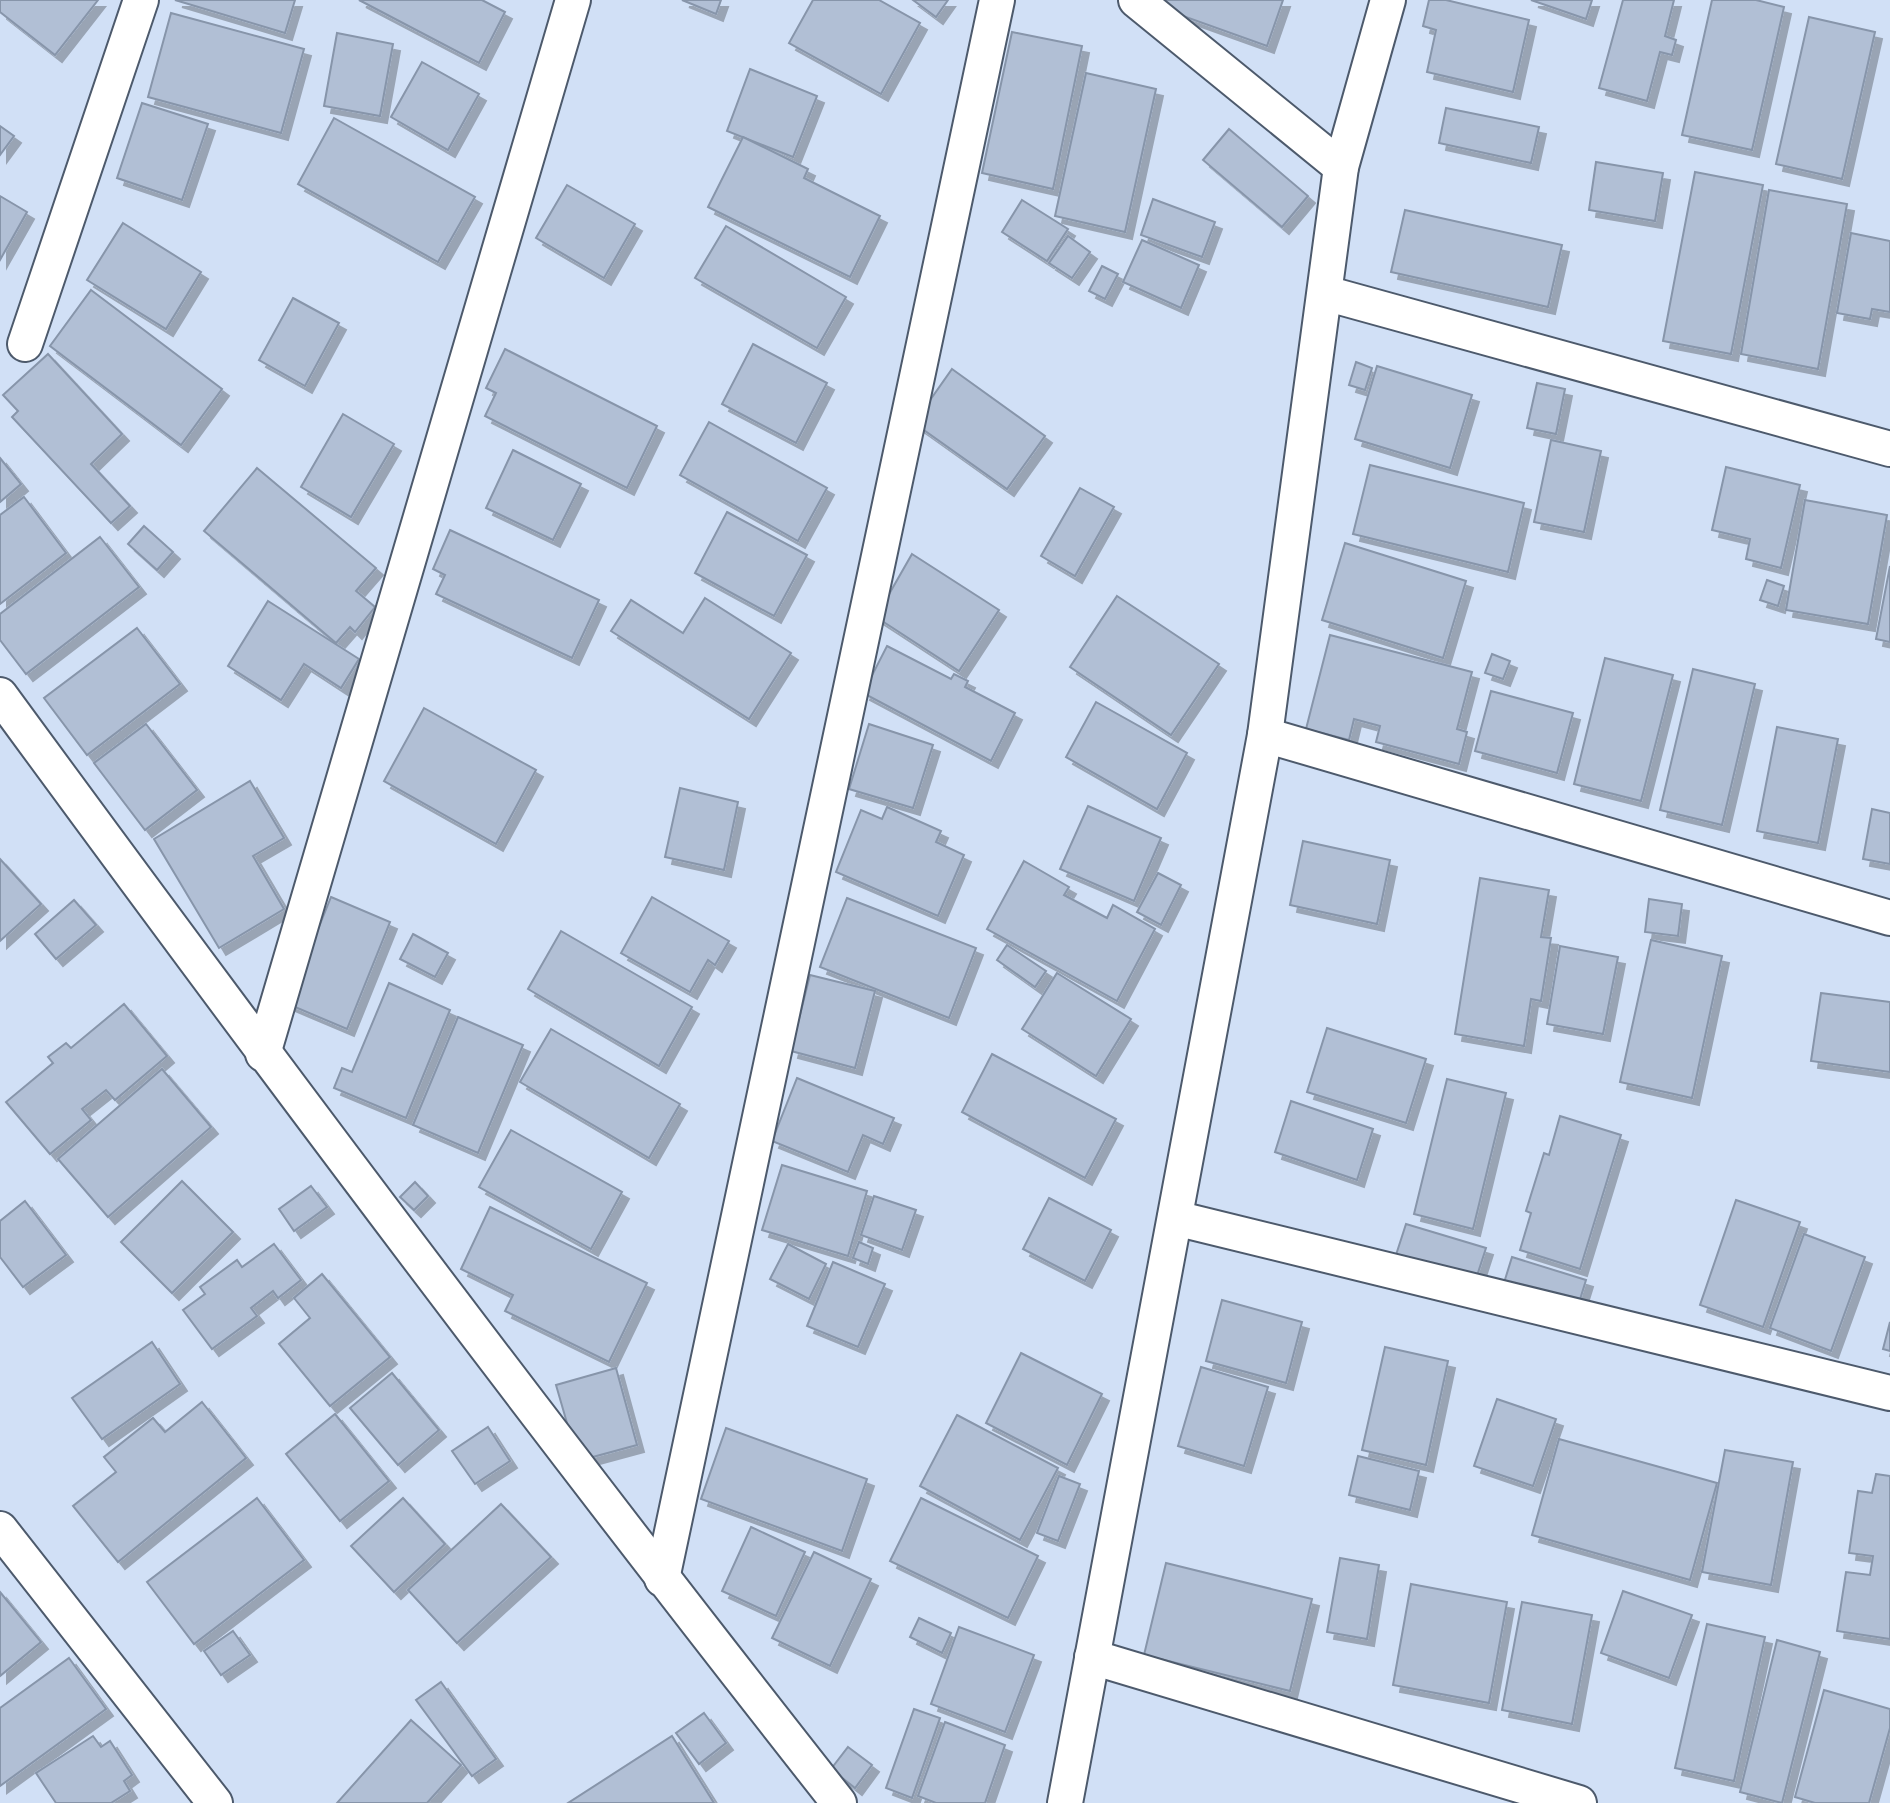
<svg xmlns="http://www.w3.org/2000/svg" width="1890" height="1803" font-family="Poppins,sans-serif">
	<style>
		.building { fill: #b1bfd5; stroke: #8795aa; stroke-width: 2; filter: url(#shadow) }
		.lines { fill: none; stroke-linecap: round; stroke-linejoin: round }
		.minor-casing { stroke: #4d5a6c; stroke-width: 38 }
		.minor { stroke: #fff; stroke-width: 34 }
	</style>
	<defs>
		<filter id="shadow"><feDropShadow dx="7" dy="7" stdDeviation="0" flood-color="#0004"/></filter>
	</defs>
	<rect width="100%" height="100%" fill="#d1e0f6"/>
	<g class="building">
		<path d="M0 0H98L55 55 0 12Z"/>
		<path d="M175 0H295L285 33Z"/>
		<path d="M359 0H482L505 12 479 63Z"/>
		<path d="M682 0H721L716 14Z"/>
		<path d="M813 0H879L920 23 881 94 789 43Z"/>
		<path d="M913 0H948L936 17Z"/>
		<path d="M1157 0H1283L1267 46 1155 6Z"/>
		<path d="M1429 0H1446L1529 20 1513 92 1427 72 1436 30 1423 26Z"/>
		<path d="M1531 0H1592L1586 19Z"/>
		<path d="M1623 0H1674L1665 36 1676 40 1672 55 1660 52 1647 101 1599 88Z"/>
		<path d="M1712 0H1756L1784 7 1752 150 1682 135Z"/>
		<path d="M171 13 304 49 281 133 148 97Z"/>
		<path d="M1809 17 1875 32 1842 179 1776 164Z"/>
		<path d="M1012 32 1082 46 1053 189 982 173Z"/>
		<path d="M337 33 393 44 380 116 324 106Z"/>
		<path d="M422 62 479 94 448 150 391 117Z"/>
		<path d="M750 69 817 96 793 157 727 131Z"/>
		<path d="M1086 73 1156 89 1125 232 1055 216Z"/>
		<path d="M142 103 208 124 182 200 117 178Z"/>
		<path d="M1446 108 1539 127 1531 163 1439 143Z"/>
		<path d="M334 118 475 197 438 262 298 184Z"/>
		<path d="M0 126 14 136 0 155Z"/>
		<path d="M1229 129 1308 196 1282 227 1203 160Z"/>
		<path d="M743 137 808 169 804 178 880 216 850 277 708 207Z"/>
		<path d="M1596 162 1663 173 1655 221 1589 210Z"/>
		<path d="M1695 172 1763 185 1731 354 1663 341Z"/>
		<path d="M567 185 635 224 604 278 536 238Z"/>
		<path d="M1769 190 1847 204 1818 369 1741 354Z"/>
		<path d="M0 196 27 212 0 260Z"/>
		<path d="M1153 199 1215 222 1202 257 1141 235Z"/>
		<path d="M1022 200 1068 229 1047 261 1002 232Z"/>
		<path d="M1405 210 1562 245 1548 307 1391 272Z"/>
		<path d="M123 223 201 272 166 329 87 280Z"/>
		<path d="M726 226 846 297 817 348 695 278Z"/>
		<path d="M1851 233 1890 241V312L1872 309 1870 319 1837 313Z"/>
		<path d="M1068 236 1090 252 1072 278 1049 263Z"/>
		<path d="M1142 240 1199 265 1181 308 1123 282Z"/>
		<path d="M1102 266 1118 274 1105 299 1089 291Z"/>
		<path d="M91 290 222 389 181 445 50 346Z"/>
		<path d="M293 298 339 323 305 386 259 360Z"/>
		<path d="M753 344 827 383 796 443 722 404Z"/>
		<path d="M505 349 657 426 627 488 485 416 496 393 486 388Z"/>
		<path d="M48 354 122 434 91 464 130 506 111 523 12 417 18 411 3 395Z"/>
		<path d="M1356 362 1372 368 1365 390 1349 385Z"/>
		<path d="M1377 366 1472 395 1450 468 1355 439Z"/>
		<path d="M952 369 1045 436 1007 489 914 423Z"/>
		<path d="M1537 383 1565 389 1556 434 1527 428Z"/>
		<path d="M343 414 394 444 351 517 301 487Z"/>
		<path d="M709 422 827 488 798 541 680 475Z"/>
		<path d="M1551 440 1601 451 1584 532 1534 522Z"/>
		<path d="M513 450 581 484 553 540 486 508Z"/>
		<path d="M0 458 21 484 0 502Z"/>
		<path d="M1370 465 1524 503 1508 572 1353 534Z"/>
		<path d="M1726 467 1800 485 1781 568 1746 559 1750 539 1712 530Z"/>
		<path d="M257 468 376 568 356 591 375 607 355 632 350 627 336 643 204 531Z"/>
		<path d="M1080 488 1114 507 1075 576 1041 556Z"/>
		<path d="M24 497 66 553 0 604V515Z"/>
		<path d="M1805 500 1887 515 1868 624 1786 610Z"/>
		<path d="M727 512 807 555 774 616 695 573Z"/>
		<path d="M144 526 173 552 157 570 128 544Z"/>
		<path d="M450 530 599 600 572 658 436 594 445 575 433 569Z"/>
		<path d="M100 537 139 587 26 674 0 640V614Z"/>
		<path d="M1345 543 1466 581 1443 658 1322 620Z"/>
		<path d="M912 554 999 610 959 671 876 617Z"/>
		<path d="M1890 566V642L1876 639Z"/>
		<path d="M1767 580 1784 586 1778 606 1760 600Z"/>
		<path d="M1117 596 1219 664 1171 735 1070 667Z"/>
		<path d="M705 598 791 653 749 719 611 631 631 600 683 633Z"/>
		<path d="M268 601 359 659 341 688 304 664 281 700 228 666Z"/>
		<path d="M137 628 180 684 87 755 44 698Z"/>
		<path d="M1330 635 1472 672 1457 729 1467 732 1459 764 1376 742 1380 726 1354 719 1349 740 1306 729Z"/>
		<path d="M887 646 951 679 954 674 968 681 965 687 1015 713 991 761 863 693Z"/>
		<path d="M1492 654 1510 661 1503 679 1485 673Z"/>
		<path d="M1605 658 1673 675 1641 801 1574 784Z"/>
		<path d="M1693 669 1755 684 1722 825 1660 810Z"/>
		<path d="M1491 691 1573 713 1557 773 1475 751Z"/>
		<path d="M1096 702 1187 753 1157 809 1066 757Z"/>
		<path d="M424 708 536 770 496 844 384 781Z"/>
		<path d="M146 724 197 790 145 830 94 763Z"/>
		<path d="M869 724 933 745 913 808 849 789Z"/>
		<path d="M1777 727 1838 739 1818 843 1757 831Z"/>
		<path d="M250 781 284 838 253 856 284 909 219 948 154 839Z"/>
		<path d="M680 788 738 802 724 870 665 857Z"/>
		<path d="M1088 806 1161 838 1134 901 1060 869Z"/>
		<path d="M887 807 941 831 936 842 964 855 938 916 836 872 861 810 882 819Z"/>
		<path d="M1872 809 1890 813V864L1863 859Z"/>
		<path d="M1303 841 1390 860 1377 924 1290 905Z"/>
		<path d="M0 859 41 904 0 941Z"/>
		<path d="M1024 861 1069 887 1064 895 1107 918 1113 905 1155 929 1117 1001 987 929Z"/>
		<path d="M1158 873 1181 885 1161 925 1137 912Z"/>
		<path d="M1480 878 1549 890 1541 937 1551 938 1541 1001 1531 999 1524 1046 1455 1034Z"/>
		<path d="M331 897 390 922 347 1029 288 1004Z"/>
		<path d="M652 897 729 941 715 965 708 960 690 992 621 953Z"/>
		<path d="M847 898 976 948 949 1018 820 967Z"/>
		<path d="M1649 899 1682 904 1678 936 1645 932Z"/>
		<path d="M74 900 96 925 56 959 35 934Z"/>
		<path d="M561 931 692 1007 659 1066 528 989Z"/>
		<path d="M413 934 448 953 435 977 400 959Z"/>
		<path d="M1651 940 1722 956 1692 1098 1620 1082Z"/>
		<path d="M1007 945 1046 971 1035 987 997 960Z"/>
		<path d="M1560 946 1618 957 1603 1034 1547 1024Z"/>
		<path d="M1057 973 1131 1019 1096 1076 1022 1029Z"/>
		<path d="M810 975 875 991 855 1068 791 1051Z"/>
		<path d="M389 983 450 1010 406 1118 334 1088 342 1068 352 1072Z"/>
		<path d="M1821 993 1890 1002V1072L1811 1061Z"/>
		<path d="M124 1004 167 1056 115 1100 106 1090 82 1109 91 1120 50 1154 6 1102 53 1063 48 1057 66 1043 71 1048Z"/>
		<path d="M458 1017 523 1045 478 1153 413 1125Z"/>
		<path d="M1327 1028 1426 1059 1406 1123 1307 1092Z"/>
		<path d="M551 1029 680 1104 649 1158 520 1082Z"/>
		<path d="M992 1054 1116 1119 1085 1178 962 1112Z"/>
		<path d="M162 1069 211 1127 108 1217 58 1159Z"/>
		<path d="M797 1078 894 1118 883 1144 863 1135 848 1172 772 1141Z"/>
		<path d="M1447 1079 1506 1093 1473 1229 1414 1214Z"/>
		<path d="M1291 1101 1373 1129 1357 1180 1275 1152Z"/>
		<path d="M1560 1116 1621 1135 1580 1269 1520 1250 1531 1213 1526 1211 1544 1153 1549 1155Z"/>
		<path d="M511 1130 622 1192 591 1249 479 1187Z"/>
		<path d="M782 1165 867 1191 848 1256 762 1230Z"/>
		<path d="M182 1181 233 1232 172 1293 121 1242Z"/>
		<path d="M415 1182 428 1196 414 1210 400 1197Z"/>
		<path d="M311 1186 327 1207 294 1231 279 1209Z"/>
		<path d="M874 1196 916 1210 902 1250 861 1235Z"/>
		<path d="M1049 1198 1111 1230 1085 1281 1023 1249Z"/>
		<path d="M1736 1200 1800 1222 1763 1327 1700 1305Z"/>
		<path d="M25 1201 66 1255 23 1287 0 1257V1221Z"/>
		<path d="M490 1207 647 1283 609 1362 505 1311 513 1295 461 1269Z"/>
		<path d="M1406 1224 1486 1248 1475 1282 1395 1258Z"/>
		<path d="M1804 1234 1865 1257 1831 1351 1770 1328Z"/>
		<path d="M859 1242 873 1248 868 1264 853 1258Z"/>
		<path d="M274 1244 301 1280 278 1298 273 1291 251 1308 257 1316 212 1349 183 1310 205 1294 200 1287 237 1260 242 1267Z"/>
		<path d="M788 1244 826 1264 809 1299 770 1279Z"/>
		<path d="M1512 1257 1586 1280 1577 1309 1503 1286Z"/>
		<path d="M833 1262 885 1284 858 1347 807 1326Z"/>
		<path d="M322 1274 390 1357 330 1406 279 1344 310 1318 294 1298Z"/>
		<path d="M1222 1300 1302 1322 1286 1383 1206 1361Z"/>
		<path d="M1890 1322V1351L1883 1349Z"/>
		<path d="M152 1342 180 1384 102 1439 72 1398Z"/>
		<path d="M1385 1347 1448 1361 1426 1465 1362 1450Z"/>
		<path d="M1021 1353 1102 1394 1067 1465 986 1423Z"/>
		<path d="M1201 1367 1268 1387 1244 1466 1178 1446Z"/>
		<path d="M616 1368 637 1445 578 1461 556 1385Z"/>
		<path d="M392 1373 439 1430 398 1465 350 1408Z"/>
		<path d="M1497 1399 1556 1419 1533 1486 1474 1466Z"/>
		<path d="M202 1402 246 1458 118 1562 73 1506 116 1472 104 1457 153 1418 165 1432Z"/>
		<path d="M335 1414 389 1481 340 1521 286 1454Z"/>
		<path d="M957 1415 1058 1468 1020 1540 920 1486Z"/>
		<path d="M488 1427 510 1461 475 1484 452 1451Z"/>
		<path d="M726 1428 867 1479 842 1551 701 1499Z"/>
		<path d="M1559 1439 1717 1483 1690 1580 1532 1535Z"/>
		<path d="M1725 1450 1793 1462 1771 1585 1702 1572Z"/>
		<path d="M1358 1456 1419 1471 1410 1510 1349 1495Z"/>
		<path d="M1876 1474 1890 1476V1639L1837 1631 1846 1572 1870 1575 1873 1556 1849 1553 1858 1491 1872 1493Z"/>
		<path d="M1059 1476 1080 1484 1058 1541 1037 1533Z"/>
		<path d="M257 1498 304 1560 194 1644 147 1582Z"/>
		<path d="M403 1498 445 1544 394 1592 351 1546Z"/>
		<path d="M921 1498 1038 1556 1008 1618 890 1561Z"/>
		<path d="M501 1504 551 1557 457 1643 408 1590Z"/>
		<path d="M751 1527 805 1552 776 1616 722 1591Z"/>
		<path d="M814 1552 871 1579 830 1666 772 1638Z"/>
		<path d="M1340 1558 1379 1565 1367 1639 1327 1632Z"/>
		<path d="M1166 1563 1312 1599 1290 1691 1144 1655Z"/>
		<path d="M1411 1584 1507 1602 1489 1703 1393 1685Z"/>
		<path d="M1623 1591 1692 1615 1669 1678 1601 1653Z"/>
		<path d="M0 1592 41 1642 0 1676Z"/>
		<path d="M1522 1602 1592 1615 1572 1724 1502 1710Z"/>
		<path d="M919 1618 951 1633 942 1653 910 1637Z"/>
		<path d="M1707 1624 1765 1637 1734 1781 1675 1768Z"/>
		<path d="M959 1627 1034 1655 1005 1732 931 1704Z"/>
		<path d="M233 1631 250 1655 221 1675 204 1651Z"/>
		<path d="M1777 1640 1820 1652 1782 1803 1740 1792Z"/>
		<path d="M69 1658 106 1709 0 1786V1708Z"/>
		<path d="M441 1682 496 1759 472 1776 416 1700Z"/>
		<path d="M1824 1690 1890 1709V1728L1869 1803H1815L1795 1797Z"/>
		<path d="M914 1709 940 1718 912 1798 886 1788Z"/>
		<path d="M704 1713 726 1743 699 1764 676 1733Z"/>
		<path d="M411 1720 461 1765 427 1803H337Z"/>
		<path d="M945 1722 1005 1745 985 1803H936L918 1796Z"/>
		<path d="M93 1736 101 1747 110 1741 132 1775 124 1781 130 1791 111 1803H56L36 1773Z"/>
		<path d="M672 1736 714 1803H568Z"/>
		<path d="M848 1747 872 1765 855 1788 831 1769Z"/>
	</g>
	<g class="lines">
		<defs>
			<g id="minor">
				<path d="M1136 0 1341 167"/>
				<path d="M1325 293 1890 449"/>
				<path d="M25 344 141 0"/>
				<path d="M0 695C274 1069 552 1439 839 1803"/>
				<path d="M1265 735 1890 918"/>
				<path d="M263 1054 573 0"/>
				<path d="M1175 1218 1890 1393"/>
				<path d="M0 1529 215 1803"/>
				<path d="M662 1579 997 0"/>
				<path d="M1092 1657 1579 1803"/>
				<path d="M1065 1803 1265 735 1341 167 1388 0"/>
			</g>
		</defs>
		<use href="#minor" class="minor-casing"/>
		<use href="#minor" class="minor"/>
	</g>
</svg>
